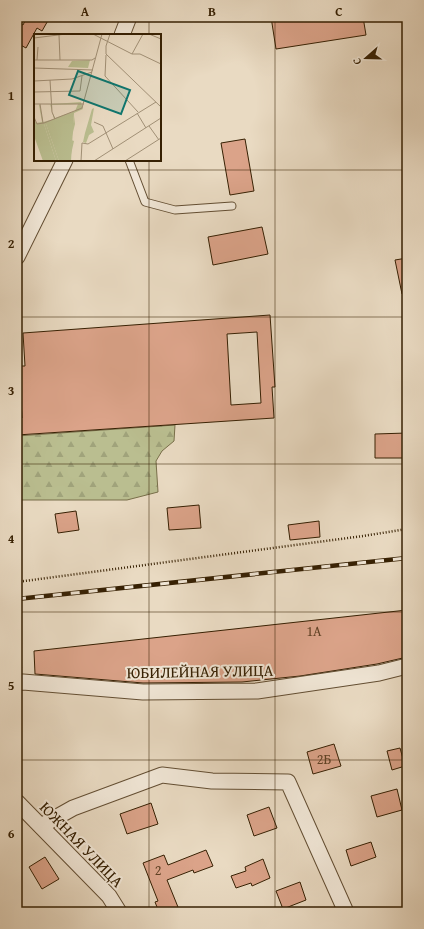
<svg xmlns="http://www.w3.org/2000/svg" width="424" height="929" font-family="'Gentium Book Plus',serif">
	<style>
		.forest { fill: url(#forest-firs); stroke: #786f4a }
		.building { fill: #dba389; stroke: #362003; fill-rule: evenodd }
		.lines { fill: none; stroke-linecap: round; stroke-linejoin: round }
		.lane-casing { stroke: #634e33; stroke-width: 9 }
		.street-casing { stroke: #634e33; stroke-width: 17 }
		.path { stroke: #362003; stroke-width: 2.5; stroke-dasharray: 1 2; stroke-linecap: butt }
		.lane { stroke: #f1e7d7; stroke-width: 7 }
		.street { stroke: #f1e7d7; stroke-width: 15 }
		.rail-casing { stroke: #362003; stroke-width: 4.5 }
		.rail { stroke: #f1e7d7; stroke-width: 3; stroke-dasharray: 9; stroke-linecap: butt }
		.grid { fill: none; stroke: #362003; stroke-width: 1; stroke-opacity: 0.55 }
		.labels { text-anchor: middle; dominant-baseline: central; stroke-width: 4; stroke-linejoin: round; paint-order: stroke }
		.number-label { font-size: 14px; fill: #5f4124 }
		.street-label { font-size: 16px; fill: #362003; stroke: #f1e7d7 }
		.inset-road { fill: none; stroke: #a19076; stroke-width: 1 }
		.view { fill: #0f766e; fill-opacity: 0.15; stroke: #0f766e; stroke-width: 2 }
		.inset-edge { fill: none; stroke: #362003; stroke-width: 2 }
		.neatline { fill: none; stroke: #362003; stroke-width: 1.5 }
		.grid-label { font-size: 13px; text-anchor: middle; font-weight: bold; fill: #362003 }
	</style>
	<defs>
		<pattern id="forest-firs" width="22" height="20" patternUnits="userSpaceOnUse"><rect width="22" height="20" fill="#babe90"/><path d="M5 1l3.5 6h-7zM16 11l3.5 6h-7z" fill="#a0a37b"/></pattern>
	</defs>
	<rect width="100%" height="100%" fill="#e9dac2"/>
	<filter id="stains"><feTurbulence type="fractalNoise" baseFrequency=".005" numOctaves="4"/><feColorMatrix values="0 0 0 0 .2 0 0 0 0 .09 0 0 0 0 .02 0 0 0 .5 -.17"/></filter>
	<radialGradient id="worn" r=".72"><stop offset=".6" stop-color="#630" stop-opacity="0"/><stop offset="1" stop-color="#630" stop-opacity=".3"/></radialGradient>
	<path class="forest" d="M175 425 174 441 162 451 156 461 158 492 127 500H17V436Z"/>
	<g class="building">
		<path d="M19 17H50L42 31 37 28 26 48 17 43V22L23 25 25 21Z"/>
		<path d="M271 17H363L366 35 276 49Z"/>
		<path d="M245 139 254 191 230 195 221 143Z"/>
		<path d="M262 227 268 254 213 265 208 237Z"/>
		<path d="M407 258V294H402L395 260Z"/>
		<path d="M270 315 275 387H272L274 418 17 435V418H22L19 366H25L23 333ZM257 332 261 403 231 405 227 334Z"/>
		<path d="M407 433V458H375V434Z"/>
		<path d="M199 505 201 528 169 530 167 508Z"/>
		<path d="M76 511 79 530 58 533 55 514Z"/>
		<path d="M319 521 320 537 290 540 288 525Z"/>
		<path d="M407 610V657L377 664 300 676 242 682 143 683 35 674 34 651Z"/>
		<path d="M334 744 341 766 313 774 307 752Z"/>
		<path d="M400 748 405 766 392 770 387 751Z"/>
		<path d="M397 789 402 810 377 817 371 796Z"/>
		<path d="M151 803 158 824 127 834 120 814Z"/>
		<path d="M269 807 277 828 254 836 247 815Z"/>
		<path d="M371 842 376 857 351 866 346 850Z"/>
		<path d="M206 850 213 866 194 873 193 870 167 880 180 912H159L155 902 158 901 143 863 164 855 168 865Z"/>
		<path d="M45 857 59 879 42 889 29 867Z"/>
		<path d="M263 859 270 878 252 886 251 883 236 888 231 876 246 871 245 867Z"/>
		<path d="M300 882 306 900 283 909 276 891Z"/>
	</g>
	<g class="lines">
		<defs>
			<path id="lane" d="M129 160 145 202 175 210 232 206"/>
			<g id="street">
				<path d="M122 35 129 17"/>
				<path d="M17 257 65 160"/>
				<path d="M17 683 23 682 143 692 257 691 379 673 407 666"/>
				<path d="M17 802 109 896 119 912"/>
				<path d="M41 826 73 808 162 775 212 781 288 782 346 912"/>
			</g>
		</defs>
		<use href="#lane" class="lane-casing"/>
		<use href="#street" class="street-casing"/>
		<g class="path">
			<path d="M17 582 363 536 407 529"/>
			<path d="M17 644 21 668"/>
		</g>
		<use href="#lane" class="lane"/>
		<use href="#street" class="street"/>
		<defs>
			<path id="rail" d="M17 599 407 558"/>
		</defs>
		<use href="#rail" class="rail-casing"/>
		<use href="#rail" class="rail"/>
	</g>
	<path class="grid" d="M149 17V35M275 17V912M149 160V912M17 170H407M17 317H407M17 464H407M17 612H407M17 760H407"/>
	<g class="labels">
		<g class="number-label">
			<text x="314" y="631">1А</text>
			<text x="324" y="759">2Б</text>
			<text x="158" y="870">2</text>
		</g>
		<g class="street-label">
			<text transform="translate(200 671) rotate(-1)">ЮБИЛЕЙНАЯ УЛИЦА</text>
			<text transform="translate(82 844) rotate(46)">ЮЖНАЯ УЛИЦА</text>
		</g>
	</g>
	<g transform="translate(34 34)">
		<rect width="127" height="127" fill="#e9dac2"/>
		<path d="M47 68 49 75 40 79 37 127H25L12 90H10L22 127H9L0 102V82L2 89 8 88 5 71ZM16 70 20 85 9 88 6 71ZM44 70 41 77 21 84 18 78V71Z" fill="#babe90" fill-rule="evenodd"/>
		<path d="M60 74 57 91 60 98 55 101 52 109 49 108 51 99 58 75ZM40 82 41 90 37 106 40 107 36 125V113ZM10 90H12L25 127H22Z" fill="#babe90"/>
		<path d="M56 26 54 34 34 33 38 27Z" fill="#babe90"/>
		<path class="inset-road" d="M59 0 98 20H106L127 30M76 0 72 12V20L127 73M115 0 127 5M25 1 26 26M0 4 32 0M98 20 109 0M72 21 71 42 104 78M0 26H58L61 24M3 26 4 13M0 34 59 36M16 46 18 78 21 85M0 47 38 45 58 38M0 58 46 57 48 42M0 70H50M6 70 9 89M103 79 112 94M0 83 3 90 10 89 48 74 68 0M60 88 69 92 79 115M115 92 125 106M47 127 48 109 54 110 122 68M60 127 127 84M91 127 127 104"/>
		<path class="view" d="M44 37 96 56 87 80 35 61Z"/>
		<rect width="127" height="127" class="inset-edge"/>
	</g>
	<rect width="424" height="929" fill="none" stroke="#e9dac2" stroke-width="44"/>
	<g transform="translate(366 58) rotate(250)" stroke="#f1e7d7" stroke-width="3" paint-order="stroke">
	<path d="M0-3L7 15L0 10L-7 15Z" fill="#362003"/>
	<text y="-6" font-size="11" font-weight="bold" text-anchor="middle" fill="#362003">С</text>
	</g>
	<rect x="22" y="22" width="380" height="885" class="neatline"/>
	<g class="grid-label">
		<text x="85" y="16">A</text>
		<text x="212" y="16">B</text>
		<text x="339" y="16">C</text>
		<text x="11" y="100">1</text>
		<text x="11" y="248">2</text>
		<text x="11" y="395">3</text>
		<text x="11" y="543">4</text>
		<text x="11" y="690">5</text>
		<text x="11" y="838">6</text>
	</g>
	<rect width="100%" height="100%" filter="url(#stains)"/>
	<rect width="100%" height="100%" fill="url(#worn)"/>
</svg>
